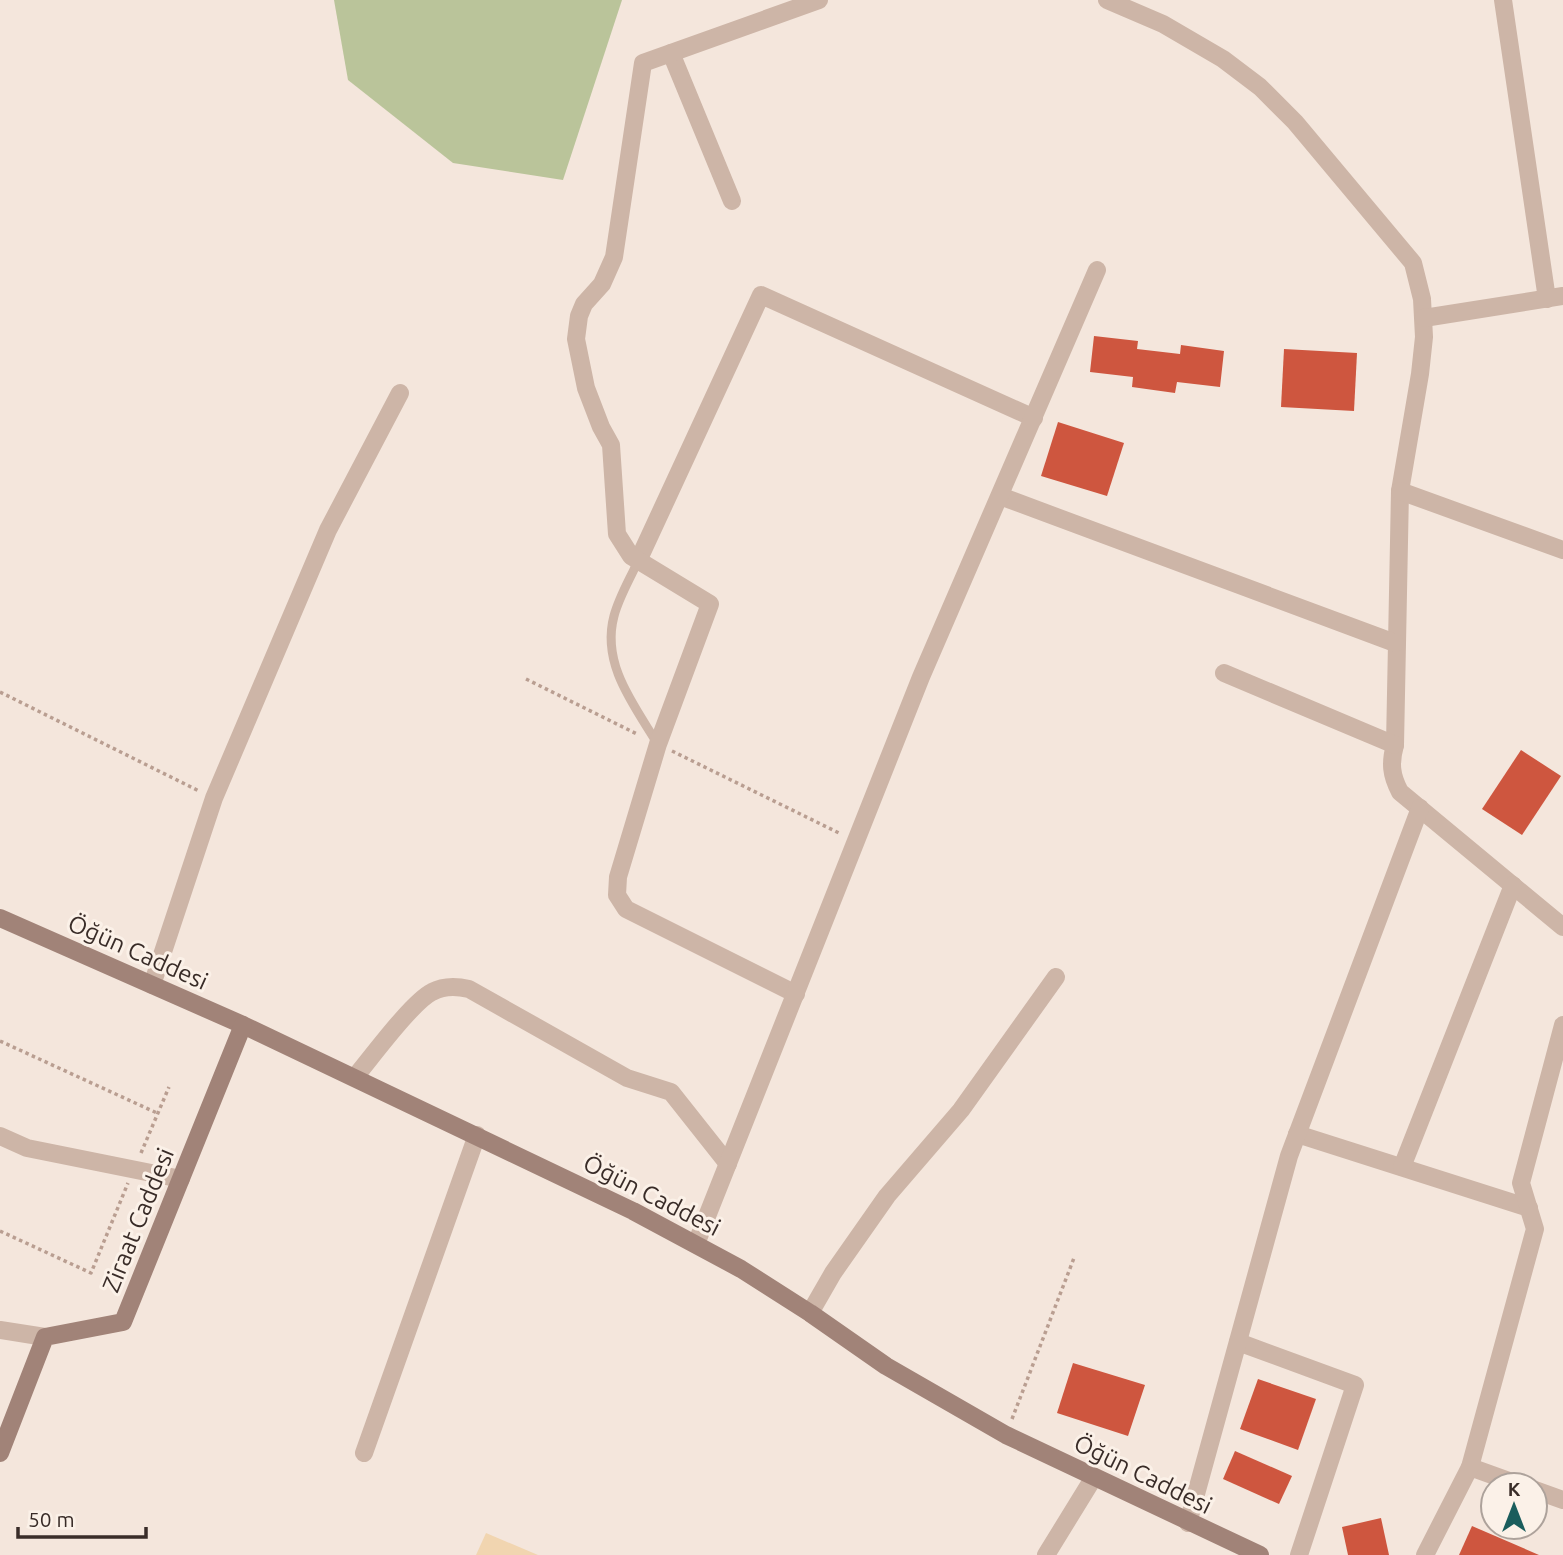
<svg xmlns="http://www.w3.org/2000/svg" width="1563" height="1555" font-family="Ubuntu,sans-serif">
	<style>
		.green { fill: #bac49a }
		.sand { fill: #f1d5b0 }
		.building { fill: #ce563f }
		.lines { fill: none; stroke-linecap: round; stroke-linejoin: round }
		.path { stroke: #b99e91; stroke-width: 3.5; stroke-dasharray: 3.5 3.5; stroke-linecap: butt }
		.lane { stroke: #cdb5a7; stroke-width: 9 }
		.street { stroke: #cdb5a7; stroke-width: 18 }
		.secondary { stroke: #a18378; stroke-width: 18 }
		.labels { text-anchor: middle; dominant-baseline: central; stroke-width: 6; stroke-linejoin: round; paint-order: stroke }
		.street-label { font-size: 24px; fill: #392c28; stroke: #fbf1e8 }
	</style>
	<rect width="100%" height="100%" fill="#f4e6dc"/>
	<path class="green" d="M334 0H622L563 180 453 163 348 80Z"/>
	<path class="sand" d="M486 1533 538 1555H476Z"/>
	<g class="building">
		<path d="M1094 336 1138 341 1137 349 1180 354 1181 345 1224 351 1220 387 1177 382 1175 393 1132 387 1133 377 1090 372Z"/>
		<path d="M1284 349 1357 353 1354 411 1281 407Z"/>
		<path d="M1058 422 1124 443 1107 496 1041 476Z"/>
		<path d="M1521 750 1561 776 1522 835 1482 809Z"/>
		<path d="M1073 1363 1145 1385 1128 1436 1057 1413Z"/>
		<path d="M1258 1379 1316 1399 1298 1450 1240 1429Z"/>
		<path d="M1235 1451 1292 1476 1279 1504 1223 1479Z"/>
		<path d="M1381 1518 1389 1555H1348L1342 1527Z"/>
		<path d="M1472 1526 1539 1555H1459Z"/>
	</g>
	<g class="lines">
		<g class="path">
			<path d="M526 679 637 734"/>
			<path d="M0 692 199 791"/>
			<path d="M672 751 841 834"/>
			<path d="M0 1041 157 1113"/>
			<path d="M141 1153 169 1087"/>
			<path d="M0 1231 91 1273 128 1183"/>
			<path d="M1012 1419 1074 1258"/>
		</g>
		<path class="lane" d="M638 561C630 579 619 597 614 616 601 664 634 705 657 743"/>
		<g class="street">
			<path d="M1107 0 1163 24 1223 59 1260 87 1295 122 1413 263 1422 299 1424 337 1420 374 1400 491 1395 745C1390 763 1391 775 1400 792L1563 927"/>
			<path d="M1503 0 1547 299"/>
			<path d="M671 53 732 201"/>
			<path d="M1424 318 1563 296"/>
			<path d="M1400 491 1563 550"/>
			<path d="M1000 496 1395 643"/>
			<path d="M638 561 761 295 1034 418"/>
			<path d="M1224 673 1395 745"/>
			<path d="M152 985 214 798 328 530 400 393"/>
			<path d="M796 994 626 909 617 895 618 877 658 744 710 604 631 556 617 534 611 445 601 427 586 388 576 339 579 316 584 304 602 284 614 257 643 63 819 0"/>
			<path d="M355 1077C371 1058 412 1002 432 992 443 986 456 986 469 989L627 1078 671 1092 728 1164"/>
			<path d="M1297 1134 1529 1208"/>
			<path d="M0 1136 27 1148 181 1179"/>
			<path d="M1402 1167 1513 885"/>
			<path d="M696 1244 921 677 1097 270"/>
			<path d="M810 1313 833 1273 887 1196 961 1110 1056 977"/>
			<path d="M0 1330 45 1337"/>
			<path d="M1238 1342 1355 1385 1299 1555"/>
			<path d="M364 1453 477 1135"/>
			<path d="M1470 1467 1520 1485"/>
			<path d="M1535 1490 1563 1500"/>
			<path d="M1188 1523 1289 1156 1420 808"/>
			<path d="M1046 1555 1094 1477"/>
			<path d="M1425 1555 1470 1467 1535 1229 1521 1183 1563 1025"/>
		</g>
		<g class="secondary">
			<path d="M0 918 243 1025 633 1211 741 1269 810 1313 886 1366 1006 1435 1260 1555"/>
			<path d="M0 1453 45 1337 123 1322 243 1025"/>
		</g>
	</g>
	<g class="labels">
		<g class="street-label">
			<text transform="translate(138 952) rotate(24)">Öğün Caddesi</text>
			<text transform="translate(652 1195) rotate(27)">Öğün Caddesi</text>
			<text transform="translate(138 1220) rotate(-68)">Ziraat Caddesi</text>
			<text transform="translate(1143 1474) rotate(26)">Öğün Caddesi</text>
		</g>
	</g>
	<g transform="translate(1514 1506)"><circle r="33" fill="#fbf1e8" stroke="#ada29b" stroke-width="2"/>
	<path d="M0-5L12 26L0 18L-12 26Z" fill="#1a5d5c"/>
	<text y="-10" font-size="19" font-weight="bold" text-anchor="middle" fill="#392c28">K</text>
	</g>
	<path d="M18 1527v10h128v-10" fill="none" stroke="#392c28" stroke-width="3.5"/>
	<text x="28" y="1527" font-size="21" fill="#392c28" stroke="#fbf1e8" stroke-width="5" paint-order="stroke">50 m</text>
</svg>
